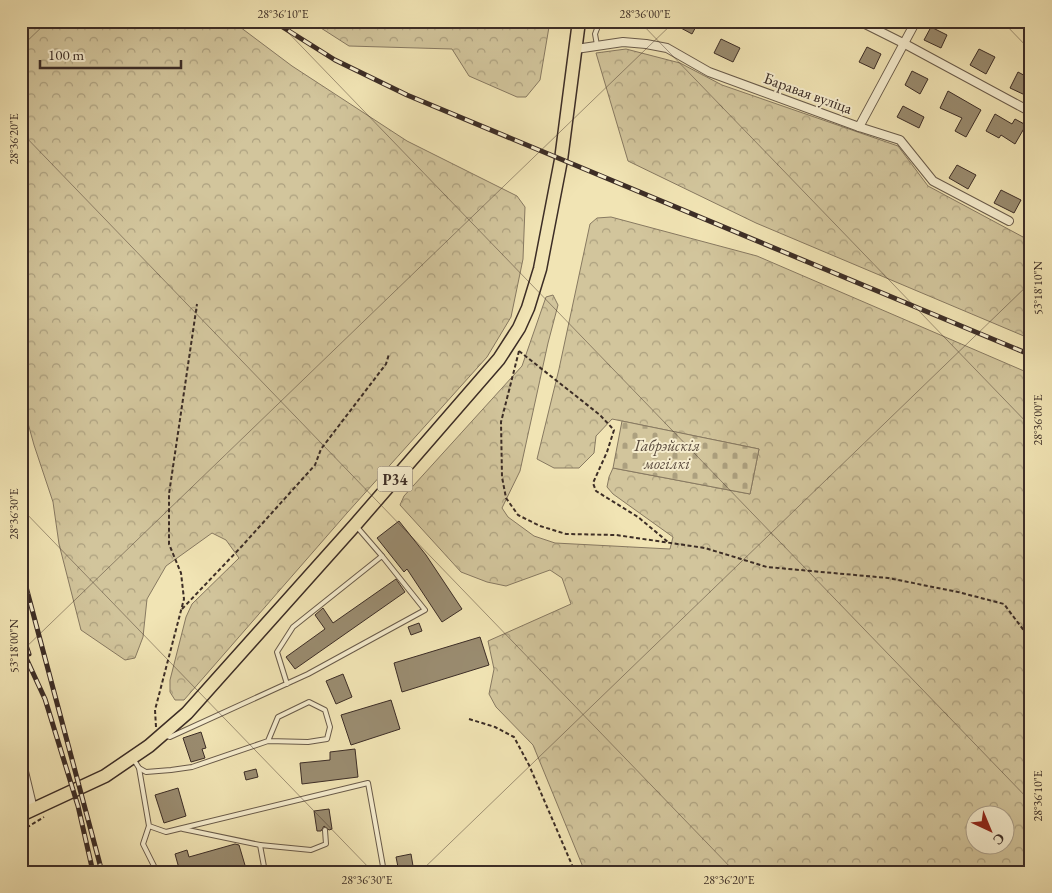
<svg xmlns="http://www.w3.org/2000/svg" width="1052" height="893" font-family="'EB Garamond',serif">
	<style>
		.forest { fill: url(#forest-crowns); stroke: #877961; fill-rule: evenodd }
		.cemetery { fill: url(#cemetery-stones); stroke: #877961 }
		.building { fill: #9a8c70; stroke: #3c2d26 }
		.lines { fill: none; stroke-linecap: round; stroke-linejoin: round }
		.service-casing { stroke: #695b4a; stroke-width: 6 }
		.minor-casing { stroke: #695b4a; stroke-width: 10 }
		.primary-casing { stroke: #3c2d26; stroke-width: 15 }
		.path { stroke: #3c2d26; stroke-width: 2; stroke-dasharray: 4 2.5; stroke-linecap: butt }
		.service { stroke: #f6edce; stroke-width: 4 }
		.minor { stroke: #f6edce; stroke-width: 8 }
		.primary { stroke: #f1e4b4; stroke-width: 12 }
		.rail-casing { stroke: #3c2d26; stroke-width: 5 }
		.rail { stroke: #f6edce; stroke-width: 3; stroke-dasharray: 9; stroke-linecap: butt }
		.ticks { fill: none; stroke: #3c2d26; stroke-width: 1; stroke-opacity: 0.45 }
		.labels { text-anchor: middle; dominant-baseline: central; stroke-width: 4; stroke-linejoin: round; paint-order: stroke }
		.shield { fill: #f6edce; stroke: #746758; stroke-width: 1 }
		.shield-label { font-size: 15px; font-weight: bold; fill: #3c2d26 }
		.street-label { font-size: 16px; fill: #3c2d26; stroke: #f6edce }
		.park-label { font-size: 16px; font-style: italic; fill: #5a4b3e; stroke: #f6edce }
		.neatline { fill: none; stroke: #3c2d26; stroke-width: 2 }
		.ticks-label { font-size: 12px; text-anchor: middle; fill: #3c2d26 }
	</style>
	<defs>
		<pattern id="forest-crowns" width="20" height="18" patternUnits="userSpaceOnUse" patternTransform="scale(1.25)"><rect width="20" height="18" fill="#d2c59c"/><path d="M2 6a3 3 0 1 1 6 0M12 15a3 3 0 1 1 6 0" fill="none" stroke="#aca07f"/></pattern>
		<pattern id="cemetery-stones" width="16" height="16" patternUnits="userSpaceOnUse" patternTransform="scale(1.25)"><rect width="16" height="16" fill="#d2c59c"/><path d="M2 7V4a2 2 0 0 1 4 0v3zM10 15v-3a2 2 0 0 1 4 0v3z" fill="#aca07f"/></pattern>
	</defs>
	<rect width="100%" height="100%" fill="#f1e4b4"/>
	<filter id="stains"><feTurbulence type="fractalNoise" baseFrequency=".004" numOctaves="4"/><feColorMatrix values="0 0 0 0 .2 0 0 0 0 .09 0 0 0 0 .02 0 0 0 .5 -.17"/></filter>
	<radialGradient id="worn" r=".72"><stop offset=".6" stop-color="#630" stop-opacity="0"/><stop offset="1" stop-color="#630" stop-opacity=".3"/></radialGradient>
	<g class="forest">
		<path d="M21 21H232L292 66 407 141 517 196 525 207 523 259 511 317 487 357 347 513 184 700H175L170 692V680L186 617 192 604 239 558 226 540 212 533 166 566 147 599 143 637 135 658 125 660 81 630 59 544 53 502 34 445 21 398Z"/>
		<path d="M310 21H550L540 80 526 97H517L469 76 452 49 349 46Z"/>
		<path d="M626 49 680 63 722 85 898 146 928 186 1023 237 1031 225V339L756 223 628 161 596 53Z"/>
		<path d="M611 217 757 256 1031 374V872H585L533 745 496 707 489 694 494 669 488 641 571 604 562 578 550 570 506 586 487 582 461 572 400 505 404 496 522 366 546 297 553 295 558 305 548 343 520 471 502 508 508 517 534 536 555 543 670 549 673 537 613 494 607 487 609 477 613 468 750 494 759 449 612 419 596 436 594 453 579 468H554L537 459 559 369 590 224 597 218ZM974 816H1004V846H974Z"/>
	</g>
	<path class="cemetery" d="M622 421 759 449 750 494 613 468Z"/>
	<g class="building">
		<path d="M668 21H699L692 34Z"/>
		<path d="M931 27 947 35 941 48 924 40Z"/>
		<path d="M721 39 740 48 733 62 714 53Z"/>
		<path d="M867 47 881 54 874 69 859 62Z"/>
		<path d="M979 49 995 57 986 74 970 65Z"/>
		<path d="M912 71 928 79 920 94 905 85Z"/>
		<path d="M1018 72 1031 79V84L1025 95 1010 88Z"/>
		<path d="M948 91 981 110 966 137 955 131 962 118 940 108Z"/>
		<path d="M903 106 924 117 919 128 897 117Z"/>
		<path d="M995 114 1012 124 1015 119 1026 125 1015 144 1001 135 999 138 986 131Z"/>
		<path d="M957 165 976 175 968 189 949 178Z"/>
		<path d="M1001 190 1021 200 1014 213 994 203Z"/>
		<path d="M399 521 426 555 462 609 442 622 407 569 404 572 377 538Z"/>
		<path d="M396 579 405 592 295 669 286 657 325 629 315 615 323 608 333 623Z"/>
		<path d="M419 623 422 631 411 635 408 627Z"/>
		<path d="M480 637 489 665 402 692 394 663Z"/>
		<path d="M343 674 352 697 336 704 326 681Z"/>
		<path d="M391 700 400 729 351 745 341 715Z"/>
		<path d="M201 732 206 748 202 749 205 758 191 762 183 738Z"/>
		<path d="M355 749 358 777 302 784 300 763 330 760V752Z"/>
		<path d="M256 769 258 777 246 780 244 772Z"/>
		<path d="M178 788 186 816 164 823 155 795Z"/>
		<path d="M329 809 332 829 329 830 324 826 321 831H317L314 811Z"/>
		<path d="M235 844 239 845 247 872H180L175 854 187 850 189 857Z"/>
		<path d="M411 854 414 872H399L396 857Z"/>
	</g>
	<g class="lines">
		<defs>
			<g id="service">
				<path d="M597 45 595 34 600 21"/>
				<path d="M357 527 382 556"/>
				<path d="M164 735 170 737 308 674 425 610 382 556 293 627 277 652 287 684"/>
				<path d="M134 760 139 768 146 772 171 770 192 767 268 741 308 742 327 739 330 727 325 710 309 702 278 717 268 741"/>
				<path d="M139 768 149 826 166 832 368 783 384 872"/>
				<path d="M149 826 143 844 157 872"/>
				<path d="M183 829 260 845 265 872"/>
				<path d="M260 845 311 850 326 844 325 830"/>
			</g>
			<g id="minor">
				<path d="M859 21 905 44 1031 112"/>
				<path d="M576 49 623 42 646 44 667 48 709 72 859 127 900 140 933 181 1009 221"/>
				<path d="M859 127 916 21"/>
				<path d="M21 759 33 809"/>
			</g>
			<path id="primary" d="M21 815 105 776 149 746 187 713 355 525 499 359 519 328 528 308 540 269 561 160 579 21"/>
		</defs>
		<use href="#service" class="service-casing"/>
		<use href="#minor" class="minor-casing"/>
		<use href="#primary" class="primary-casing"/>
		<g class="path">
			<path d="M519 351 501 422 502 477 506 498 518 515 540 526 566 534 616 535 705 548 767 567 888 578 958 592 1004 604 1031 640"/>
			<path d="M519 351 600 415 614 430 607 452 593 483 596 491 638 517 668 542"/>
			<path d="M182 609 242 546 315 465 321 449 386 364 389 354"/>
			<path d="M469 719 495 727 514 737 529 765 575 872"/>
			<path d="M156 727 155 710 184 599 181 573 169 544V494L197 304"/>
			<path d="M21 831 44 817"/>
		</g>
		<use href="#service" class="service"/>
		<use href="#minor" class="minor"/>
		<use href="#primary" class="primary"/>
		<defs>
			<g id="rail">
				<path d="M273 21 335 60 407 95 1031 355"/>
				<path d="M21 568 102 872"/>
				<path d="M21 631 29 654"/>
				<path d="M21 647 45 699 78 806 93 872"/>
			</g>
		</defs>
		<use href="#rail" class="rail-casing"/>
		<use href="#rail" class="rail"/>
	</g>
	<path class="ticks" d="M277 21 1031 802M639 21 1031 427M1002 21 1031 51M21 47 48 21M21 132 735 872M21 508 373 872M21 652 675 21M420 872 1031 282"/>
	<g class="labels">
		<rect class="shield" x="377.5" y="466.5" width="35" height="25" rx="4"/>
		<g class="shield-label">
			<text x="395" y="479">Р34</text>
		</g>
		<g class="street-label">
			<text transform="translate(808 93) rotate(20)">Баравая вуліца</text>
		</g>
		<g class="park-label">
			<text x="667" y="445">Габрэйскія<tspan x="667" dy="18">могілкі</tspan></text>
		</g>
	</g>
	<rect width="1052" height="893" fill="none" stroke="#f1e4b4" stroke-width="55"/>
	<g transform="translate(990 830) rotate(136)"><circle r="24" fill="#f6edce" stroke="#aca08b"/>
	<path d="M0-4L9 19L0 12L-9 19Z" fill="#8f2418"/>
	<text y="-8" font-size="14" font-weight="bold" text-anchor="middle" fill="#3c2d26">С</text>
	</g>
	<path d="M40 60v8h141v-8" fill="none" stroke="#3c2d26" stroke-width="2.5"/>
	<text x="48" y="60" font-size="15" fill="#3c2d26" stroke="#f6edce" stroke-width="4" paint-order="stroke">100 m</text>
	<rect x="28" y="28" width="996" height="838" class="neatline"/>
	<g class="ticks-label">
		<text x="283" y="18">28°36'10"E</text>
		<text x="645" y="18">28°36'00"E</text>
		<text transform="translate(14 139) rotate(-90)" y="4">28°36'20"E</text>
		<text transform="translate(1038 288) rotate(-90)" y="4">53°18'10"N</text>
		<text transform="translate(1038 420) rotate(-90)" y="4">28°36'00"E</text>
		<text transform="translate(14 514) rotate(-90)" y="4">28°36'30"E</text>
		<text transform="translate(14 646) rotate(-90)" y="4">53°18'00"N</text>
		<text transform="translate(1038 796) rotate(-90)" y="4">28°36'10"E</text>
		<text x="367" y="884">28°36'30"E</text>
		<text x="729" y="884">28°36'20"E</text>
	</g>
	<rect width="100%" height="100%" filter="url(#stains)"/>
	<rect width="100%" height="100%" fill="url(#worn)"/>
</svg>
